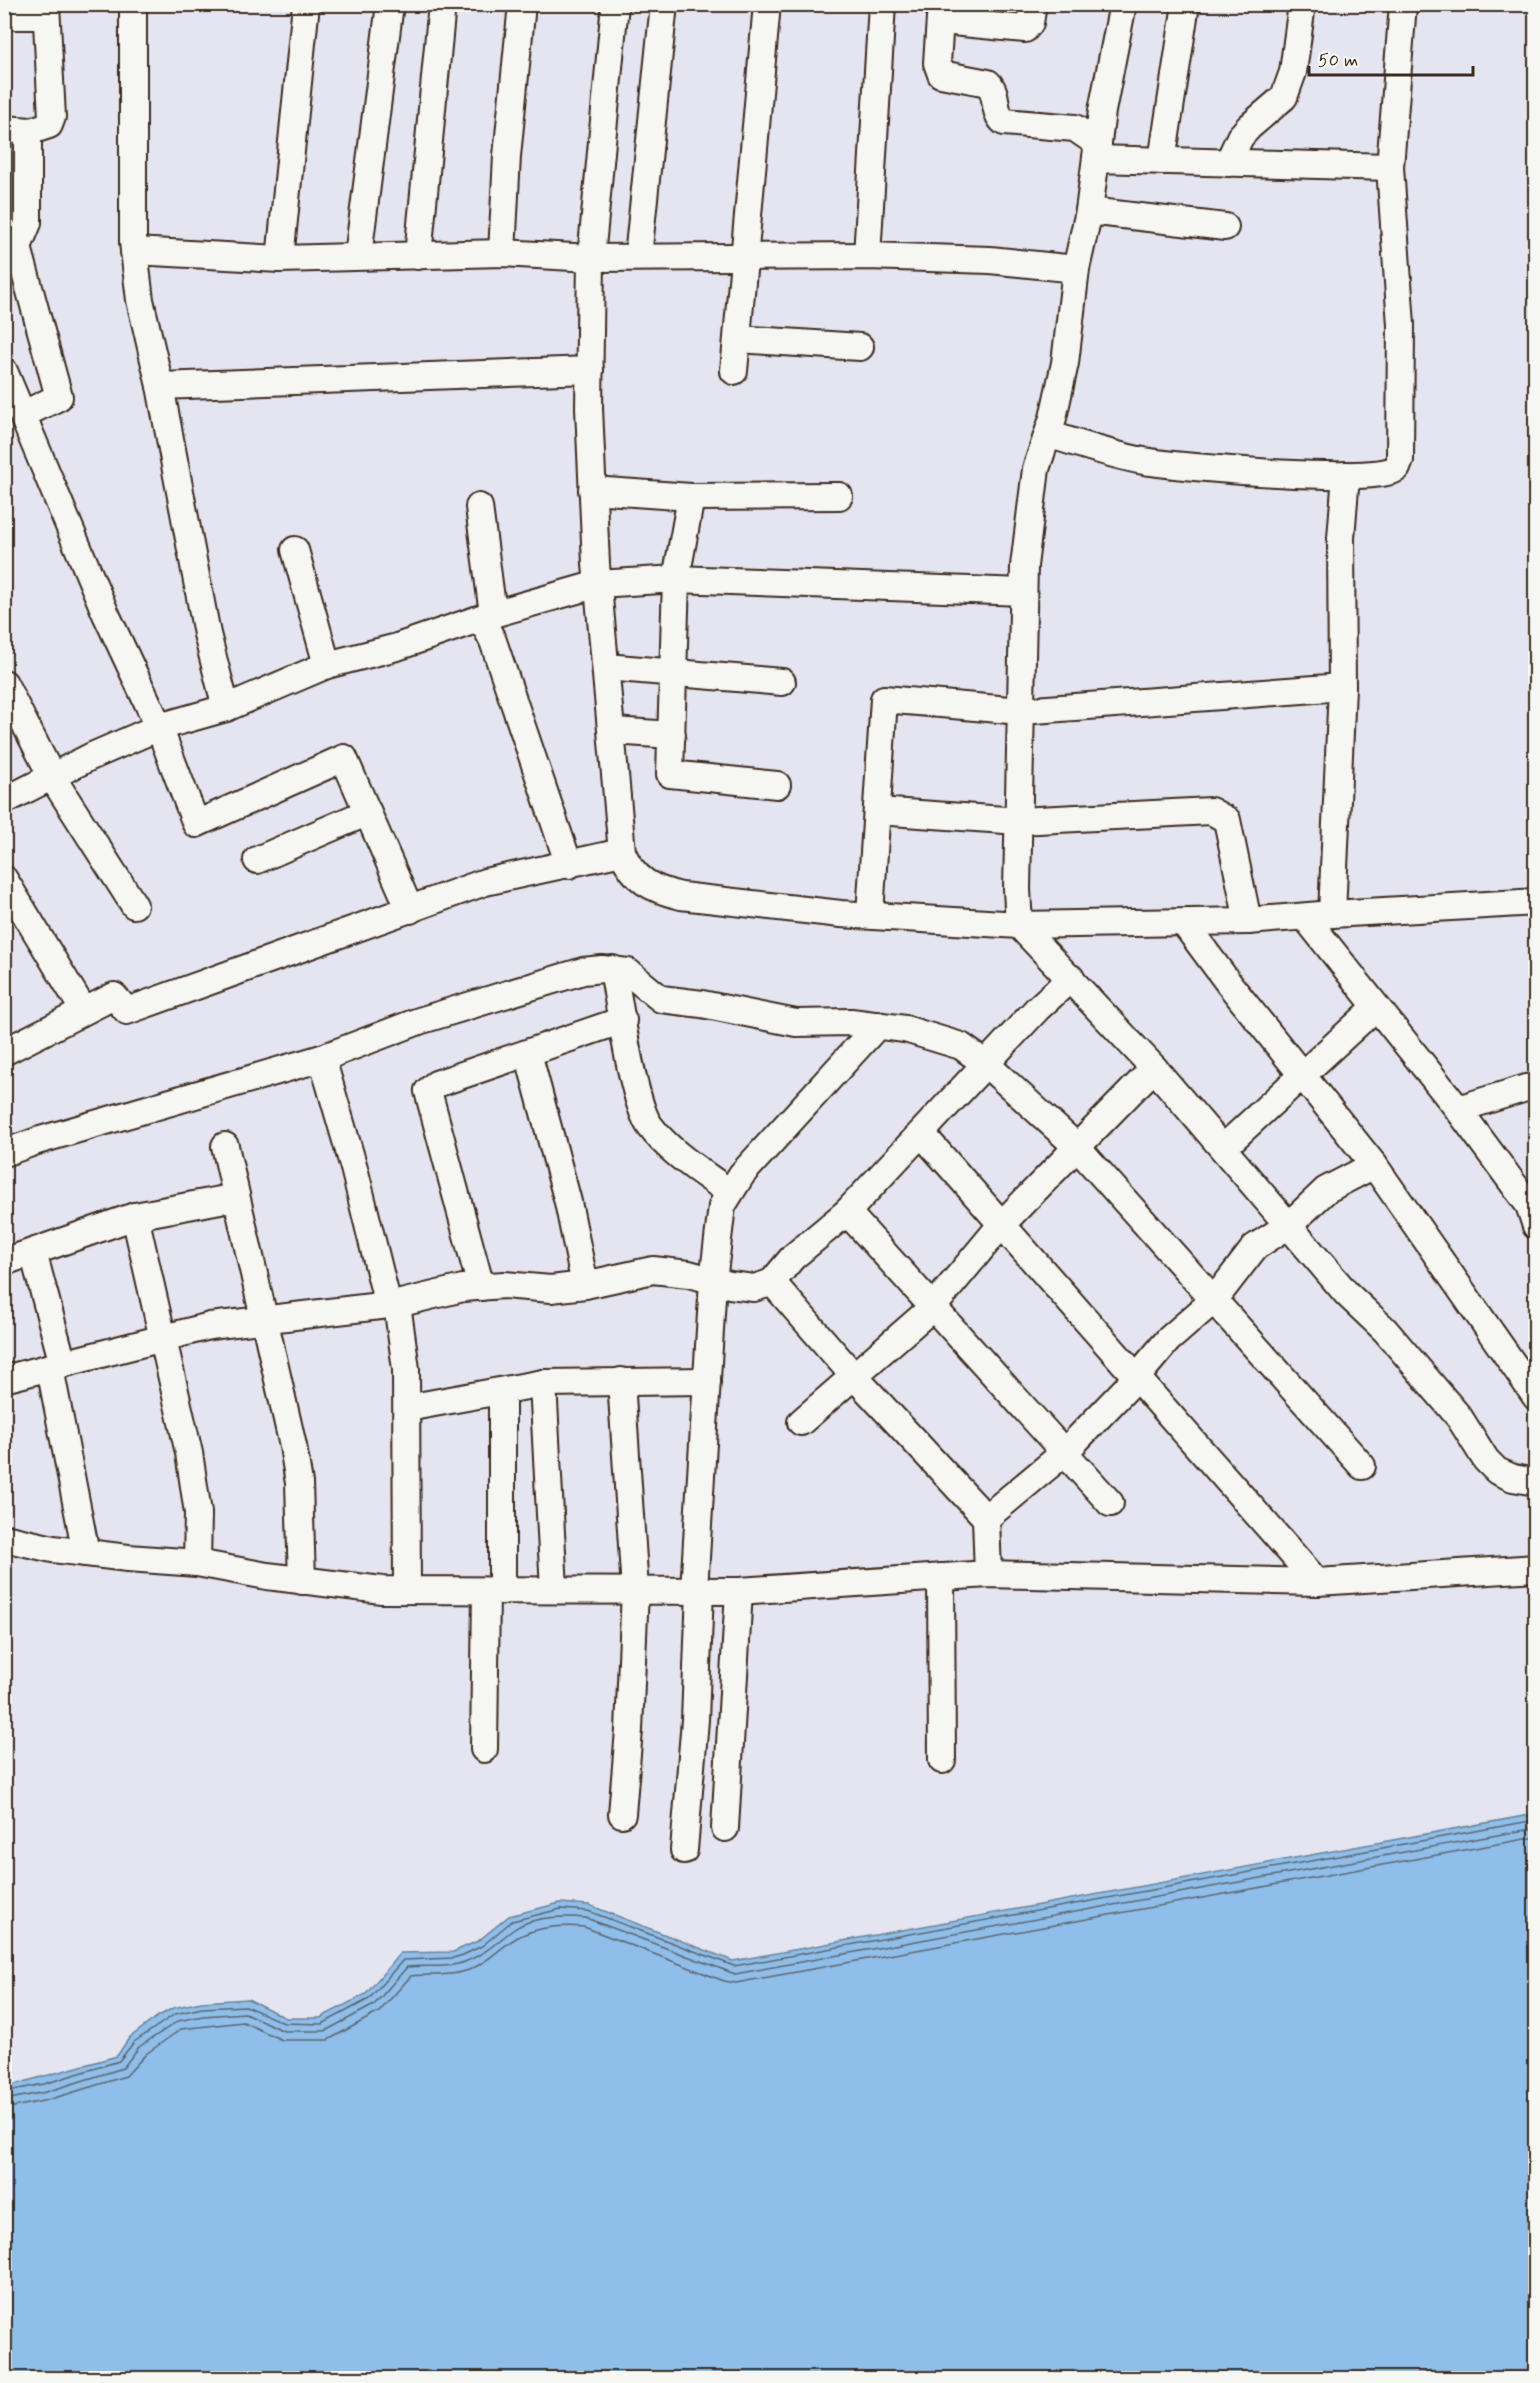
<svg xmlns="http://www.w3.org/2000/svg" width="1540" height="2383" font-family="Mynerve,sans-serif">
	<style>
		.water { fill: #8ebee9; stroke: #6d8398; stroke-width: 1.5 }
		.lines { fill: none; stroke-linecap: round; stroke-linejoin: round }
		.shore { stroke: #5c656f; stroke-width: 1.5 }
		.minor-casing { stroke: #3b2a1e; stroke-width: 30 }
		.minor { stroke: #f6f6f2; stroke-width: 26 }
	</style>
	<rect width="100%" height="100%" fill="#e4e5f1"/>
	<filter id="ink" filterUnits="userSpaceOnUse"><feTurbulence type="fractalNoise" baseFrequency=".0167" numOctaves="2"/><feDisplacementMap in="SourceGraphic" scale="12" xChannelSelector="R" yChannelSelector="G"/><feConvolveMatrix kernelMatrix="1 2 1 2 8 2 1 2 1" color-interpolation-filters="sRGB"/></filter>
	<g filter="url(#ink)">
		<path class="water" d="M1535 1814V2378H5V2087L117 2056 129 2038 157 2017 173 2008 201 2002 248 1999 286 2018H320L366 1994 400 1953 453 1952 478 1941 509 1916 560 1903 589 1905 733 1961Z"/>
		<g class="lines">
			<g class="shore">
				<path d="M4 2092 44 2084 119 2061 134 2042 175 2014 202 2008 246 2006 284 2023 322 2024 369 1999 403 1960 453 1958 463 1955 482 1946 512 1921 561 1909 588 1911 734 1966 1536 1820"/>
				<path d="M4 2100 46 2092 123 2068 139 2047 178 2021 203 2016 245 2013 284 2031H325L374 2005 407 1967C426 1965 448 1969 467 1961 485 1954 498 1941 513 1930 532 1916 563 1916 586 1918L735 1974 1536 1828"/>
				<path d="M4 2109 48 2100 126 2076 146 2054 181 2029 243 2022 282 2040H328L379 2012 411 1976C431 1974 452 1977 471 1969 490 1961 502 1945 520 1936 540 1926 563 1925 584 1927L724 1981 736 1983 1536 1837"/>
			</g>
			<defs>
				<g id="minor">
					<path d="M133 4V242L140 300 160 386 207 634 226 708"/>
					<path d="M615 4 591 258 589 408 596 564 622 852C634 880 651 889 681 896L841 914 1019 925 1248 921 1332 914 1342 687 1341 538 1346 475"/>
					<path d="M941 4 937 63 941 74 988 83C999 94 992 112 1004 122L1075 128 1098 144"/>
					<path d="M1123 4 1102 111 1089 211 1076 269 1065 363 1053 418 1036 469 1024 566 1017 889 1019 925 1154 1068 1347 1294 1385 1330 1459 1417 1486 1460 1497 1471 1513 1478 1536 1482"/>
					<path d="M4 16H46"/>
					<path d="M942 21 1025 29 1030 23 1033 4"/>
					<path d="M4 129 31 131"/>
					<path d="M1096 159 1390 167"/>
					<path d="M1162 161 1186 4"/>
					<path d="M1228 163 1240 137 1249 127 1284 97 1293 72 1302 4"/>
					<path d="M1089 211 1225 227"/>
					<path d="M134 251 280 259 502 253 591 258 867 256 990 260 1076 269"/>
					<path d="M502 253 507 156 522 4"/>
					<path d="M358 256 390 4"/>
					<path d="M418 256 442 4"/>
					<path d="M867 256 882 4"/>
					<path d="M638 257 664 4"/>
					<path d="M280 259 306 4"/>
					<path d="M738 339 860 347"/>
					<path d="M4 371 105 612 159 727 196 824 344 758 410 910"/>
					<path d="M734 371 767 4"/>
					<path d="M160 386 590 370"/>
					<path d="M24 414 59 397 18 247 28 223V139L31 131 49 125 52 117 46 4"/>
					<path d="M1048 434C1080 444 1111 455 1144 461 1177 467 1380 485 1397 468L1400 460 1401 325 1390 167 1403 4"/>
					<path d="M592 490 691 497 839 496"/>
					<path d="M691 497 676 579 670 774 777 785"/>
					<path d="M479 507 493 614"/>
					<path d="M295 550 327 665"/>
					<path d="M481 618 493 641 569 865"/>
					<path d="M606 667 782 682"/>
					<path d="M4 683 52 777 134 905"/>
					<path d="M613 731 672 735"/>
					<path d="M4 801 90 757 159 727 226 708 327 665 397 647 493 614 598 584 676 579 1023 592"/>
					<path d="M877 811 1019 821 1211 811 1227 820 1248 921"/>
					<path d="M257 860 368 812"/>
					<path d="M4 879 84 1011"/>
					<path d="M870 914 884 699 1021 711 1342 687"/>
					<path d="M1332 914 1536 902"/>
					<path d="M1305 917 1458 1109 1529 1205 1536 1226"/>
					<path d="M1184 923 1230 985 1374 1165 1536 1397"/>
					<path d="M613 969C619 1002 633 1104 650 1126 670 1153 702 1172 729 1192"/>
					<path d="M4 1052 114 996 127 1011 485 882 622 852"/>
					<path d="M528 1053 568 1202 585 1285"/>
					<path d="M322 1058 354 1168 388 1305"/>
					<path d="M1458 1109 1526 1088 1536 1087"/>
					<path d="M922 1134 1317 1582"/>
					<path d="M225 1146 293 1446 299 1483 302 1581"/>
					<path d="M1223 1148 1376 1007"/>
					<path d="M4 1153 37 1141 322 1058 419 1021 583 971 602 969 628 972 661 999 702 1004 796 1023 851 1022 905 1029 961 1046 986 1064 1076 1146 1362 1466"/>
					<path d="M847 1212 1110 1503"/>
					<path d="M135 1216 189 1453 198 1513 197 1563"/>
					<path d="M33 1252 63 1364"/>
					<path d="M4 1262 135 1216 236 1197"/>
					<path d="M772 1282 853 1375 986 1518 988 1574"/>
					<path d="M481 1287 428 1091 436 1084 623 1020"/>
					<path d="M397 1304 406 1369 407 1590"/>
					<path d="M50 1368 86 1553"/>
					<path d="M4 1379 210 1326 397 1304 463 1288 504 1285 551 1289 585 1285 653 1270 689 1274 730 1285 754 1288 764 1285 772 1282 793 1257 847 1212 1037 1009 1071 978"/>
					<path d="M621 1381 635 1590 629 1730 622 1814"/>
					<path d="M543 1383 554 1589"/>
					<path d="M407 1408 543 1383 707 1381"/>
					<path d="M801 1422 933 1307 1001 1225 1154 1068"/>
					<path d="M986 1518 1064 1453 1136 1378 1168 1340 1215 1299 1255 1247 1289 1225 1326 1190 1374 1165"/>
					<path d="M4 1538 53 1549 128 1558 197 1563 267 1576 382 1590 739 1591 988 1574 1317 1582 1536 1568"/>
					<path d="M941 1577 942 1760"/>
					<path d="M694 1590 713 1281 722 1206 742 1174 878 1025"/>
					<path d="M502 1591V1392"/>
					<path d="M484 1749 486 1591"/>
					<path d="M725 1828 739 1591"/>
					<path d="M684 1850 695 1720 700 1590"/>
				</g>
			</defs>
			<use href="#minor" class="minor-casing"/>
			<use href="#minor" class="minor"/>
		</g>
	</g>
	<rect width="1540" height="2383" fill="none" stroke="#f6f6f2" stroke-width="24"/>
	<rect x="12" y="12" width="1516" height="2359" fill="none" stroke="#3b2a1e" stroke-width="2" filter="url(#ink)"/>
	<path d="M1309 66v9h164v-9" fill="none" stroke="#3b2a1e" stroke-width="3"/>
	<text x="1318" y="66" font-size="18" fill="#3b2a1e" stroke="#f6f6f2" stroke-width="4.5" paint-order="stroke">50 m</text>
</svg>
